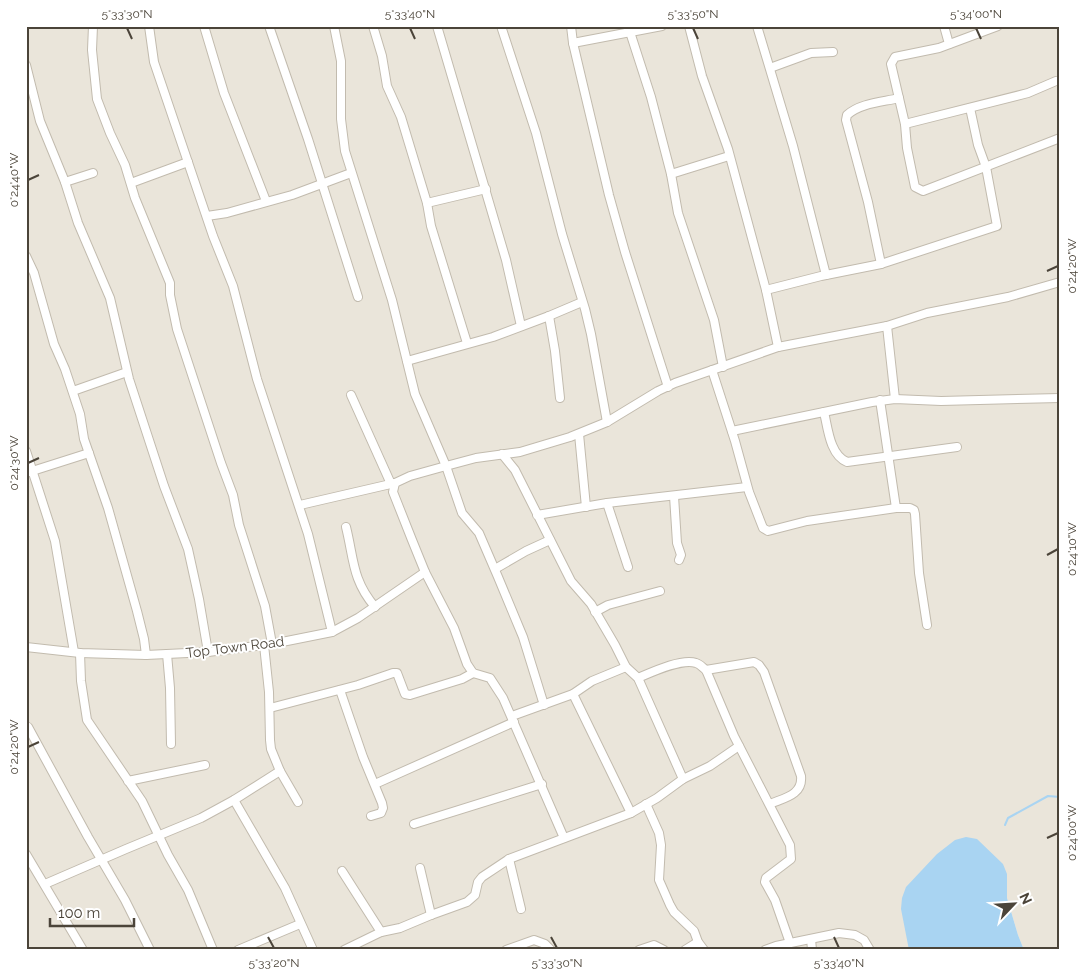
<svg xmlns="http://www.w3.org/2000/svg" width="1086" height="976" font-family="Raleway,sans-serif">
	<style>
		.residential { fill: #eae5da }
		.water { fill: #a9d4f2 }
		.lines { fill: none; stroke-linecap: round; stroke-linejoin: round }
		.stream { stroke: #a9d4f2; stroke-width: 2 }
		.minor-casing { stroke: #c2bbae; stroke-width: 10 }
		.minor { stroke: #fff; stroke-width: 8 }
		.ticks { fill: none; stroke: #4b4439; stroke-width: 2 }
		.labels { text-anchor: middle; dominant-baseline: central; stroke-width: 4; stroke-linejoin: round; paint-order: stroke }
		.street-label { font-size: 14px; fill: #4b4439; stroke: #fff }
		.neatline { fill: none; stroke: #4b4439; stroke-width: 2 }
		.ticks-label { font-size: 12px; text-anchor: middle; fill: #4b4439 }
	</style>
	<rect width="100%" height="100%" fill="#f6f3ec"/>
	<path class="residential" d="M26 26H1060V950H1024L1018 935 1007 898V874L909 944V950H26Z"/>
	<path class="water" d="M966 837 977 839 1003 864 1007 874V898L1018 935 1024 950H909L901 909 902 898 906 887 937 854 955 840Z"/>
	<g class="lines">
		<path class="stream" d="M1005 825 1008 818 1048 796 1060 797"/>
		<defs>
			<g id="minor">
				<path d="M93 26 92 50 97 99 110 133 125 165 135 198 170 283V295L177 329 221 463 233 495 239 525 265 606 272 644"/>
				<path d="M149 26 154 62 213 236 233 286 257 379 308 534 332 632"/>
				<path d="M204 26 224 93 266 201"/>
				<path d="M269 26 308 139 358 297"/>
				<path d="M334 26 341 61V119L345 151 392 300 415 394 446 466 462 513 479 533 498 577 523 637 544 705"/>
				<path d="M373 26 382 56 387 86 401 117 427 203 431 226 467 343"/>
				<path d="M437 26 506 260 521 326"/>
				<path d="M501 26 536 133 562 234 585 309 591 334 607 422"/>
				<path d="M571 26 573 43 662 26"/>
				<path d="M689 26 702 76 728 149 766 290 778 347"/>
				<path d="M757 26 793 146 826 275"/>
				<path d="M944 26 949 44"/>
				<path d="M998 26 939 48 895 57 891 64 905 124 907 148 915 187 923 191 1060 138"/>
				<path d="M630 32 651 97 671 174 678 213 714 320 723 367"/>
				<path d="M573 43 609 195 625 252 668 387"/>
				<path d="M26 65 40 121 65 182 78 223 110 298 129 379 164 486 188 549 199 599 208 652"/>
				<path d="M770 68 811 53 833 52"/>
				<path d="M905 124 1028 93 1056 81"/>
				<path d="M671 174 729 156"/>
				<path d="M65 182 93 173"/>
				<path d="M131 183 188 162"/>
				<path d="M427 203 486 189"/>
				<path d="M207 216 227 213 292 195 351 173"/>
				<path d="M26 256 34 273 54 344 65 369 80 414 84 439 108 508 137 611 144 639 146 655"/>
				<path d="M881 264 868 202 846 120 847 115C860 103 883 102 899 98"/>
				<path d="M766 290 821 276 881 264 997 226 986 167 978 145 970 108"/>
				<path d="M549 316 555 351 560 398"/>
				<path d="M887 326 895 399"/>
				<path d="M407 361 493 337 549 316 582 302"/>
				<path d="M712 370 735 441 749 492 763 528 768 531 807 521 896 508H910L914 510 915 514 919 573 927 625"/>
				<path d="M73 391 127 372"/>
				<path d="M351 395 391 484"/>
				<path d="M880 400 896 508"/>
				<path d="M824 412C828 429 830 455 847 462L957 447"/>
				<path d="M732 431 872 402 895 399 941 401 1060 398"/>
				<path d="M579 434 586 507"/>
				<path d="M26 451 55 541 74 652"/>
				<path d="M502 454 515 470 571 581 591 604 615 645 626 667 638 678 683 779"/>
				<path d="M26 473 89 453"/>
				<path d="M674 496 677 543 681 555 679 560"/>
				<path d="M607 503 628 567"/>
				<path d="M300 505 395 483"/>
				<path d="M537 515 607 503 747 487"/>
				<path d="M346 527C354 559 352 580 375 607"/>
				<path d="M495 569 526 551 550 540"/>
				<path d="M595 612 608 605 660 591"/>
				<path d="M264 645 269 692 270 740 271 749 280 771 298 802"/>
				<path d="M26 647 80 653 146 655 208 652 272 644 332 632 358 618 425 572"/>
				<path d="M80 653 81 681 87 720 142 801 168 855 188 890 213 950"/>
				<path d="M167 654 170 688 171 744"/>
				<path d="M706 670 754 662 759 665 764 672 801 776C803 795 784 798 770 804"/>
				<path d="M638 678C652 672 682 658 696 663 700 664 703 668 706 670L734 736 790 845 791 859 766 878 765 882 775 900 790 943"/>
				<path d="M340 690 363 757 382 803 383 808 381 813 371 816"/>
				<path d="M573 694 631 813"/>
				<path d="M270 708 358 685 393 673H397L405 694 410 695 462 679 473 673"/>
				<path d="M512 716 573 694 592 681 626 667"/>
				<path d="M28 727 88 837 125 900 150 950"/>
				<path d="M128 781 205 765"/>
				<path d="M375 784 514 722"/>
				<path d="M234 800 285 888 313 950"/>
				<path d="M646 804 659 833 661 845 659 880 663 889 670 905 674 912 694 931 698 942 704 950"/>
				<path d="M414 824 542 784"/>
				<path d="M564 838 503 698 490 678 473 673 467 664 454 628 425 572 412 540 393 492 395 483 410 476 446 466 476 458 520 452 570 437 607 422 658 391 675 383 778 347 887 326 927 313 1008 297 1060 282"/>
				<path d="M26 854 83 950"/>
				<path d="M509 859 521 909"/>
				<path d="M420 868 431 915"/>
				<path d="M342 871 381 932"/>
				<path d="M45 884 126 849 201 818 234 800 280 771"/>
				<path d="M811 939 812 950"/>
				<path d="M238 950 300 924"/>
				<path d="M344 950 381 932 400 928 431 915 467 902 475 895 478 882 482 877 509 859 631 813 657 798 683 779 710 766 739 746"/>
				<path d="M506 950 534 940 545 944 551 950"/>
				<path d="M639 950 654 945 664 950"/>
				<path d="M685 950 698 942"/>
				<path d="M765 950 776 946 839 933 855 935 864 940 870 950"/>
			</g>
		</defs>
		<use href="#minor" class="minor-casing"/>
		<use href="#minor" class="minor"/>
	</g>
	<path class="ticks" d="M127 28 132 39M410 28 415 39M693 28 698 39M976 28 981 39M28 180 39 175M1047 271 1058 266M28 463 39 458M1047 555 1058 549M28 747 39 742M1047 838 1058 833M268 937 274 948M551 937 557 948M834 937 839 948"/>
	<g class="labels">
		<g class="street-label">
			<text transform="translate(235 647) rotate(-7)">Top Town Road</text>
		</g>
	</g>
	<rect width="1086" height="976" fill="none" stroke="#ffffff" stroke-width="55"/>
	<g transform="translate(1014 904) rotate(65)" stroke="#ffffff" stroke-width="4" paint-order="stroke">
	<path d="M0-4L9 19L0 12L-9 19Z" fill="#4b4439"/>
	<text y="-8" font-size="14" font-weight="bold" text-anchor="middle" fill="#4b4439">N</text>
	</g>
	<path d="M50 918v8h84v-8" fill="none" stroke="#4b4439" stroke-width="2.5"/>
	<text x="58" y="918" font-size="15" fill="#4b4439" stroke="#ffffff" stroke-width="4" paint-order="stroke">100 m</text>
	<rect x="28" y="28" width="1030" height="920" class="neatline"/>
	<g class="ticks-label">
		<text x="127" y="18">5°33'30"N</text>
		<text x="410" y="18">5°33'40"N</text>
		<text x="693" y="18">5°33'50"N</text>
		<text x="976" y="18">5°34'00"N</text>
		<text transform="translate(14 180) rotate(-90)" y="4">0°24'40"W</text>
		<text transform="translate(1072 266) rotate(-90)" y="4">0°24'20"W</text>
		<text transform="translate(14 463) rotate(-90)" y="4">0°24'30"W</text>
		<text transform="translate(1072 549) rotate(-90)" y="4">0°24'10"W</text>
		<text transform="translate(14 747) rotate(-90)" y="4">0°24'20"W</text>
		<text transform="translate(1072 833) rotate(-90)" y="4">0°24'00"W</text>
		<text x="274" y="967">5°33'20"N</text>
		<text x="557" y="967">5°33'30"N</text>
		<text x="839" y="967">5°33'40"N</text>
	</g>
</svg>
